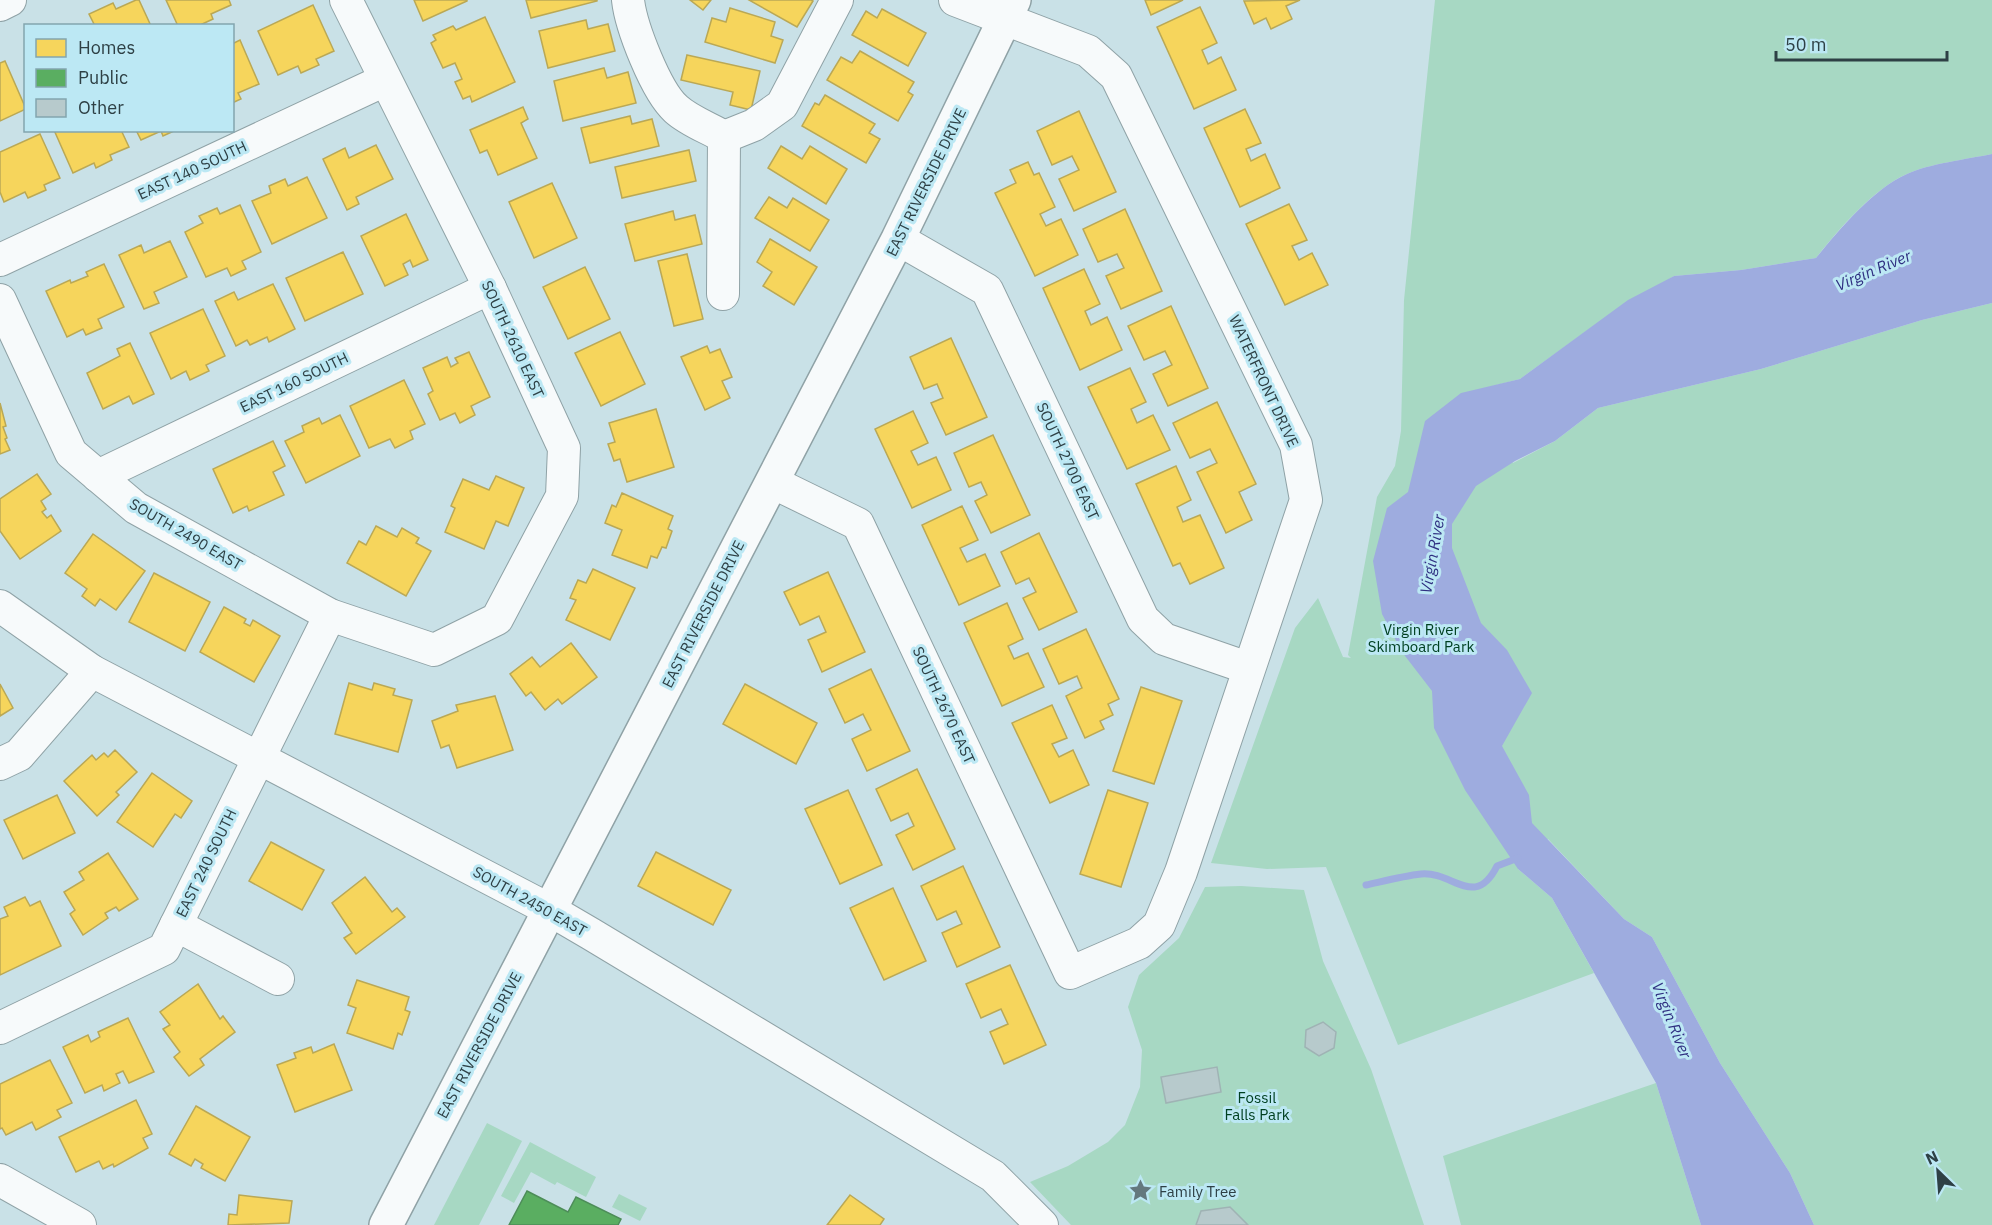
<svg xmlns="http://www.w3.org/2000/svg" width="1992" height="1225" font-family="'IBM Plex Sans',sans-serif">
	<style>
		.green { fill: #a7d8c3 }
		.water { fill: #9eacdf }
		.homes { fill: #f6d55c; stroke: #baa855; stroke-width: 1.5 }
		.public { fill: #5aae61; stroke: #4d8d59; stroke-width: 1.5 }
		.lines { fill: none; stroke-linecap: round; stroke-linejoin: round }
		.stream { stroke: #9eacdf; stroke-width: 7 }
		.building { fill: #b7cacc; stroke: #9fb3b4; stroke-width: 1.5 }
		.minor-casing { stroke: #8fa2a6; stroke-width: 34 }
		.major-casing { stroke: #8fa2a6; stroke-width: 36 }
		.minor { stroke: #f7fafb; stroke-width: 32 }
		.major { stroke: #f7fafb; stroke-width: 33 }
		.labels { text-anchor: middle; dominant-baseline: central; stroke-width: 6; stroke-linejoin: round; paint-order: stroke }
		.street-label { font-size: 15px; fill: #2e4045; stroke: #bce8f4 }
		.park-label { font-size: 15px; fill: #004021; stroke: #bce8f4 }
		.poi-label { font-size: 15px; fill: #2e4045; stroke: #bce8f4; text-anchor: start }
		.water-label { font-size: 16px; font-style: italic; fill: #2f2f81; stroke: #bce8f4 }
	</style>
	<rect width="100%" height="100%" fill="#c9e1e7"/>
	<g class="green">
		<path d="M1435 0H1992V154C1968 159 1928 164 1907 174 1874 188 1838 230 1816 258L1741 270 1674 276 1592 327 1520 379 1473 391 1513 463 1555 441 1598 408 1761 369 1922 320 1992 303V1225H1814L1790 1173 1720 1063 1652 937 1624 919 1548 839 1518 869 1552 898 1594 973 1398 1045 1326 867 1267 869 1211 863 1295 628 1318 598 1343 657 1351 658 1348 655 1377 497 1395 466 1401 431 1404 300Z"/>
		<path d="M1241 886 1304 890 1323 961 1371 1069 1424 1225H1071L1030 1182 1068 1166 1108 1142 1125 1125 1140 1087 1142 1050 1128 1007 1139 975 1179 938 1205 887Z"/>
		<path d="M1656 1083 1701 1225H1461L1443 1156Z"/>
		<path d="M487 1123 522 1141 479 1225H434Z"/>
		<path d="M530 1142 596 1177 586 1197 557 1182 555 1185 531 1172 514 1203 501 1196Z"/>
		<path d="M619 1194 647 1208 640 1221 612 1207Z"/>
	</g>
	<path class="water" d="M1992 154V303L1922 320 1761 369 1598 408 1555 441 1515 461 1476 486 1452 524V548L1481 623 1507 650 1532 693 1502 746 1529 795 1532 823 1624 919 1652 937 1720 1063 1790 1173 1814 1225H1701L1656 1083 1552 898 1518 869 1465 790 1434 728 1432 691 1402 652 1382 614 1373 561 1387 508 1408 492 1425 421 1461 393 1520 379 1628 300 1674 276 1741 270 1816 258C1839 230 1873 189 1907 174 1928 164 1968 159 1992 154Z"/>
	<g class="homes">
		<path d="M136 0H139L151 26H95L89 14 113 3 116 9Z"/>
		<path d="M166 0H229L231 5 211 14 213 19 198 26H178Z"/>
		<path d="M414 0H467V1L423 21Z"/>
		<path d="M526 0H597V1L531 18Z"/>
		<path d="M690 0H711L703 10Z"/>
		<path d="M749 0H811L813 1 797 27Z"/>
		<path d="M1145 0H1183L1151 15Z"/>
		<path d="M1300 0 1286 6 1292 19 1271 29 1266 18 1254 24 1244 1Z"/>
		<path d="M313 5 334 51 316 59 319 65 301 73 298 66 278 75 258 31Z"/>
		<path d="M1200 7 1217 43 1202 50 1208 64 1221 57 1236 90 1194 109 1157 27Z"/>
		<path d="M730 8 775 22 771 36 783 40 775 63 705 42 712 18 726 22Z"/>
		<path d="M882 9 926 33 908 66 852 35 866 11 877 18Z"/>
		<path d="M485 17 515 82 472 102 470 96 463 99 455 82 462 79 455 63 443 68 431 43 436 40 433 35 453 26 456 30Z"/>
		<path d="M586 20 588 29 608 24 615 51 548 68 539 31Z"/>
		<path d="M240 40 259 84 238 93 241 99 232 103V44Z"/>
		<path d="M860 51 914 82 908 92 913 95 898 121 827 80 841 57 852 63Z"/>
		<path d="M687 55 760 71 751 110 730 105 733 92 681 80Z"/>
		<path d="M5 61 26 109 0 121V63Z"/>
		<path d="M604 68 607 78 628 72 636 103 563 121 554 81Z"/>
		<path d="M825 95 875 124 869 133 880 139 866 163 802 126 815 103 819 105Z"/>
		<path d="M523 107 528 119 521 123 537 158 498 175 487 150 480 153 470 130Z"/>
		<path d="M1245 109 1261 143 1246 149 1251 161 1265 154 1280 188 1240 207 1204 128Z"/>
		<path d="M1079 111 1116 192 1074 211 1059 179 1079 170 1072 156 1052 165 1037 131Z"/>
		<path d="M630 116 632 124 652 119 659 146 590 163 581 128Z"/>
		<path d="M54 130H121L129 147 110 155 112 160 96 168 94 163 73 173Z"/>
		<path d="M136 130H176L163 136 161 131 141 140Z"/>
		<path d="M40 134 60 178 44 185 46 190 28 198 25 192 4 202 0 192V152Z"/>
		<path d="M376 145 393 179 356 197 359 204 347 210 323 159 345 148 349 158Z"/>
		<path d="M781 146 802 159 810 146 847 169 826 204 768 168Z"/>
		<path d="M689 150 696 181 622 198 615 167Z"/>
		<path d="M1028 162 1034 175 1039 173 1055 207 1040 214 1046 226 1061 219 1078 255 1035 276 995 193 1016 183 1010 170Z"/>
		<path d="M307 177 327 218 272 244 252 201 271 193 269 186 285 179 288 186Z"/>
		<path d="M552 183 577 238 534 258 509 202Z"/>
		<path d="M769 197 787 208 793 198 829 220 810 251 755 218Z"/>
		<path d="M1289 204 1307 240 1292 246 1299 260 1312 253 1328 285 1285 305 1246 224Z"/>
		<path d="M240 205 261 252 242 261 246 269 231 276 227 268 206 277 185 232 203 223 199 216 217 208 220 214Z"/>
		<path d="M1125 209 1162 291 1121 309 1106 276 1124 268 1117 254 1098 262 1083 229Z"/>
		<path d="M673 211 675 220 695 215 702 244 635 261 625 224Z"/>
		<path d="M406 214 428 260 413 267 410 260 403 264 408 275 385 286 361 236Z"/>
		<path d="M770 239 817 267 794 305 763 286 772 272 757 262Z"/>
		<path d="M170 241 187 277 154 292 159 303 144 309 119 255 141 245 144 253Z"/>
		<path d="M343 252 363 294 305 321 286 278Z"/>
		<path d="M687 254 703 319 674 326 658 261Z"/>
		<path d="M104 264 124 307 98 319 102 328 86 335 83 329 67 337 46 291 70 280 71 283 88 276 86 272Z"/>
		<path d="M585 267 610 319 568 339 543 287Z"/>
		<path d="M1084 269 1100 304 1085 311 1091 325 1107 317 1122 350 1080 370 1043 288Z"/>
		<path d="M273 284 295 329 269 342 267 337 250 345 247 340 236 346 215 301 234 292 238 300Z"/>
		<path d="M1171 306 1208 388 1168 406 1153 374 1172 365 1165 351 1144 360 1128 326Z"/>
		<path d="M203 309 225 356 206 365 209 371 190 380 186 371 171 379 150 333Z"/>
		<path d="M620 332 645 384 601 406 575 353Z"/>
		<path d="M951 338 987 417 946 435 931 403 943 398 937 384 924 389 910 357Z"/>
		<path d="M130 343 154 394 133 404 129 396 103 409 87 373 120 356 117 349Z"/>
		<path d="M707 346 710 353 720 349 732 377 722 381 730 398 705 410 681 357Z"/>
		<path d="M469 352 490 397 471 406 475 415 460 423 455 413 440 420 428 394 433 391 423 368 447 357 451 367 458 363 455 358Z"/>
		<path d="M1130 368 1146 402 1131 409 1137 423 1153 415 1170 450 1127 469 1088 387Z"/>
		<path d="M404 380 425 424 410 431 413 439 395 448 390 439 369 448 350 406Z"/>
		<path d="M1217 402 1256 484 1239 492 1252 520 1226 533 1197 472 1217 463 1210 449 1190 458 1173 423Z"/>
		<path d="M0 403 6 426 3 427 7 438 5 439 10 450 0 454Z"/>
		<path d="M656 409 674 467 627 482 620 459 614 461 608 444 615 442 609 423Z"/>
		<path d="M913 411 928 443 911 451 918 465 936 457 951 490 912 508 875 429Z"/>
		<path d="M340 415 360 456 306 483 285 441 304 432 302 426 319 418 322 424Z"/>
		<path d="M993 435 1030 515 991 533 975 501 987 495 981 482 969 487 954 453Z"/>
		<path d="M273 441 285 466 273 472 284 495 249 511 247 506 233 513 213 469Z"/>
		<path d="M1176 466 1191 500 1177 507 1183 522 1200 515 1224 568 1190 584 1180 563 1173 566 1136 484Z"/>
		<path d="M37 474 51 494 41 501 46 509 42 512 47 518 51 515 61 531 20 559 0 531V499Z"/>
		<path d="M496 476 524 488 508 526 496 521 484 549 445 532 455 508 451 506 463 479 489 490Z"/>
		<path d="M622 493 673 516 668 529 672 531 666 548 662 547 657 558 651 556 647 568 612 555 622 530 605 523 612 505 616 507Z"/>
		<path d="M962 506 978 540 960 548 967 562 985 554 1000 586 959 605 922 525Z"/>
		<path d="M376 526 397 537 402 528 419 538 416 543 431 551 406 596 347 563 359 541 366 545Z"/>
		<path d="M1039 533 1077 612 1039 630 1023 598 1036 592 1029 578 1016 584 1001 552Z"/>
		<path d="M93 534 145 571 116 610 100 599 95 606 82 596 87 589 65 573Z"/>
		<path d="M593 569 635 588 610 640 566 620 576 600 570 598 578 580 586 583Z"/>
		<path d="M828 572 865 652 822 672 808 640 826 632 819 616 800 625 784 592Z"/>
		<path d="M154 573 210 602 185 651 129 622Z"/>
		<path d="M1007 603 1023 639 1008 646 1014 659 1028 653 1044 687 1002 706 964 623Z"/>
		<path d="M224 607 246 619 244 623 250 626 253 620 280 636 254 682 200 652Z"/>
		<path d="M1086 629 1119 699 1108 704 1113 715 1100 721 1104 729 1085 738 1066 696 1082 688 1077 676 1059 684 1043 649Z"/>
		<path d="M571 643 597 677 562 704 558 699 545 710 531 692 526 696 510 674 532 657 540 667Z"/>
		<path d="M871 669 910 751 867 771 852 739 871 730 863 714 845 723 829 689Z"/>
		<path d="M349 683 372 690 374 683 395 689 393 695 412 700 398 752 335 734Z"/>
		<path d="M0 684 13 708 0 716Z"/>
		<path d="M745 684 817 723 796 764 723 724Z"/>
		<path d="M1141 687 1182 701 1154 784 1113 771Z"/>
		<path d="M495 696 513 750 457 768 449 745 441 748 432 721 458 711 456 705Z"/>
		<path d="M1052 705 1067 738 1052 744 1059 757 1073 750 1089 785 1050 803 1012 723Z"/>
		<path d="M115 750 137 772 116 792 119 795 97 816 64 781 92 755 96 760 104 753 108 757Z"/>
		<path d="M917 769 955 849 913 870 896 835 914 826 908 813 891 821 876 789Z"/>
		<path d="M152 773 192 801 181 818 175 814 153 847 117 822Z"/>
		<path d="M848 790 882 865 840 884 805 809Z"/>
		<path d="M1108 790 1148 803 1121 887 1080 874Z"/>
		<path d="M57 795 75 833 23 859 4 820Z"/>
		<path d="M271 842 324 870 302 910 249 881Z"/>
		<path d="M656 852 731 890 713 925 638 886Z"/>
		<path d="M108 853 138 899 119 911 116 907 105 913 108 918 83 935 70 914 75 910 64 892 84 880 79 872Z"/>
		<path d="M963 866 1000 947 957 967 942 933 962 924 956 911 937 920 921 886Z"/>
		<path d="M365 877 392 912 397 908 405 917 356 954 344 938 352 933 332 903Z"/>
		<path d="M893 888 926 961 884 980 850 908Z"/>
		<path d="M25 897 30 906 40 901 61 946 0 975V919L8 916 4 907Z"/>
		<path d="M1010 965 1046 1045 1004 1064 990 1032 1008 1024 1001 1009 981 1018 966 984Z"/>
		<path d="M357 980 409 997 405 1010 410 1012 402 1035 398 1033 393 1049 347 1033 356 1008 348 1005Z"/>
		<path d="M198 984 220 1019 223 1016 235 1032 200 1059 204 1065 189 1076 174 1057 180 1052 163 1029 170 1025 160 1012Z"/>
		<path d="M128 1018 154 1072 129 1083 123 1071 116 1074 120 1083 104 1091 102 1085 85 1093 63 1047 88 1035 91 1042 100 1037 98 1032Z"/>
		<path d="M334 1044 352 1090 295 1112 277 1065 296 1058 294 1053 311 1047 313 1053Z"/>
		<path d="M50 1060 72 1103 57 1110 61 1117 36 1130 32 1122 6 1135 2 1128 0 1129V1084Z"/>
		<path d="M136 1100 152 1134 143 1138 148 1148 114 1167 113 1164 103 1169 99 1161 76 1172 59 1137Z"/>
		<path d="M196 1106 250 1137 225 1181 201 1168 203 1164 195 1159 191 1166 169 1154Z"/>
		<path d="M239 1195 292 1201 289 1223 228 1225 229 1214 237 1215Z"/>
		<path d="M850 1195 884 1219 880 1225H827Z"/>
	</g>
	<path class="public" d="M527 1191 568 1212 576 1197 621 1219 618 1225H509Z"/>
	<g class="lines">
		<path class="stream" d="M1366 885C1384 881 1403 876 1421 874 1453 871 1475 910 1497 866L1518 858"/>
	</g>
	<g class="building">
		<path d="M1323 1022 1336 1032 1334 1048 1319 1056 1305 1047 1306 1030Z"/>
		<path d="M1217 1067 1221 1092 1166 1103 1161 1077Z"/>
		<path d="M1230 1207 1248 1225H1196L1201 1211Z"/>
	</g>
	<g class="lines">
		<defs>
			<g id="minor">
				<path d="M628 0C631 27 656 91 676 109 689 121 709 128 724 137"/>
				<path d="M0 5 10 0"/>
				<path d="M724 137 754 125 782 105 837 0"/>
				<path d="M898 239 987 290 1143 619 1164 639 1248 668"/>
				<path d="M0 260 385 80"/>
				<path d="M723 294 724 137"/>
				<path d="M0 300 71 453 136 508 330 615 434 650 497 619 562 496 564 448 490 288 346 0"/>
				<path d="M98 476 490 288"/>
				<path d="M772 482 858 524 1070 973 1139 943 1159 925 1181 872 1306 500 1296 445 1116 76 1088 51 955 0"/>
				<path d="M0 606 92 671 550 910 591 934 993 1176 1042 1225"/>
				<path d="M0 764 19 755 92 671"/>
				<path d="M176 925 278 979"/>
				<path d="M0 1028 164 949 330 615"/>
				<path d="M0 1180 80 1225"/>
			</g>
			<path id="major" d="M386 1225 898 239 1014 0"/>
		</defs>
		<use href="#minor" class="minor-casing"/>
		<use href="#major" class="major-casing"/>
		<use href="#minor" class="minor"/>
		<use href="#major" class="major"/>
	</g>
	<defs>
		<symbol id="sight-bare" viewBox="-9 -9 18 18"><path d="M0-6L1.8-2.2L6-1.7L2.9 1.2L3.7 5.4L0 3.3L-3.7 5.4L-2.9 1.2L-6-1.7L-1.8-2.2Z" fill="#64787e" stroke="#bce8f4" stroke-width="2.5" paint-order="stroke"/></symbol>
	</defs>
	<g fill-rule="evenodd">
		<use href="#sight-bare" x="1124" y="1174" width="33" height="33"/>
	</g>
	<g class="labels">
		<g class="street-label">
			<text transform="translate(192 170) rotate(-25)">EAST 140 SOUTH</text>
			<text transform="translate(926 182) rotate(-64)">EAST RIVERSIDE DRIVE</text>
			<text transform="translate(513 339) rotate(65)">SOUTH 2610 EAST</text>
			<text transform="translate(1264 381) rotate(65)">WATERFRONT DRIVE</text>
			<text transform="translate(294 382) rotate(-26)">EAST 160 SOUTH</text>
			<text transform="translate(1068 461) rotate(65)">SOUTH 2700 EAST</text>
			<text transform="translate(186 534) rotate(30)">SOUTH 2490 EAST</text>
			<text transform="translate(703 614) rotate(-63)">EAST RIVERSIDE DRIVE</text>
			<text transform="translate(944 705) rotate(65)">SOUTH 2670 EAST</text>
			<text transform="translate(206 863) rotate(-64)">EAST 240 SOUTH</text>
			<text transform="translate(530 901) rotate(29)">SOUTH 2450 EAST</text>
			<text transform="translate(479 1045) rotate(-62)">EAST RIVERSIDE DRIVE</text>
		</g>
		<g class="park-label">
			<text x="1421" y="629">Virgin River<tspan x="1421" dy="17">Skimboard Park</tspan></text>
			<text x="1257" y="1097">Fossil<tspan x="1257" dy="17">Falls Park</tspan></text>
		</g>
		<g class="poi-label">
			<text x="1159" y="1191">Family Tree</text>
		</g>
		<g class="water-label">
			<text transform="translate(1873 270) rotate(-23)">Virgin River</text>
			<text transform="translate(1432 554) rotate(-80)">Virgin River</text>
			<text transform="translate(1672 1020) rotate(68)">Virgin River</text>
		</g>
	</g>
	<rect x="24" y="24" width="210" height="108" fill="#bce8f4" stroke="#83a5ae" stroke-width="1.5"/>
	<rect x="36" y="39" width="30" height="18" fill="#f6d55c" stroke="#83a5ae" stroke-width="1.5"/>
	<text x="78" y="54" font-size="18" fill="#2e4045">Homes</text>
	<rect x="36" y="69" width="30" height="18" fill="#5aae61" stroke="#83a5ae" stroke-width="1.5"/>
	<text x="78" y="84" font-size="18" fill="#2e4045">Public</text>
	<rect x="36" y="99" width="30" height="18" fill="#b7cacc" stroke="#83a5ae" stroke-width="1.5"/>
	<text x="78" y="114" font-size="18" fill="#2e4045">Other</text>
	<g transform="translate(1938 1171) rotate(335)" stroke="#bce8f4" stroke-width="4.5" paint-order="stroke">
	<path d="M0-4.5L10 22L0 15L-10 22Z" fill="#2e4045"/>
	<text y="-9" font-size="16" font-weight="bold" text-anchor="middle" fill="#2e4045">N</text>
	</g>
	<path d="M1776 51v9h171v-9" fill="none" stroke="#2e4045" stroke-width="3"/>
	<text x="1785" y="51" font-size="18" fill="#2e4045" stroke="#bce8f4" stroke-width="4.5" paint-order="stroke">50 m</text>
</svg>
